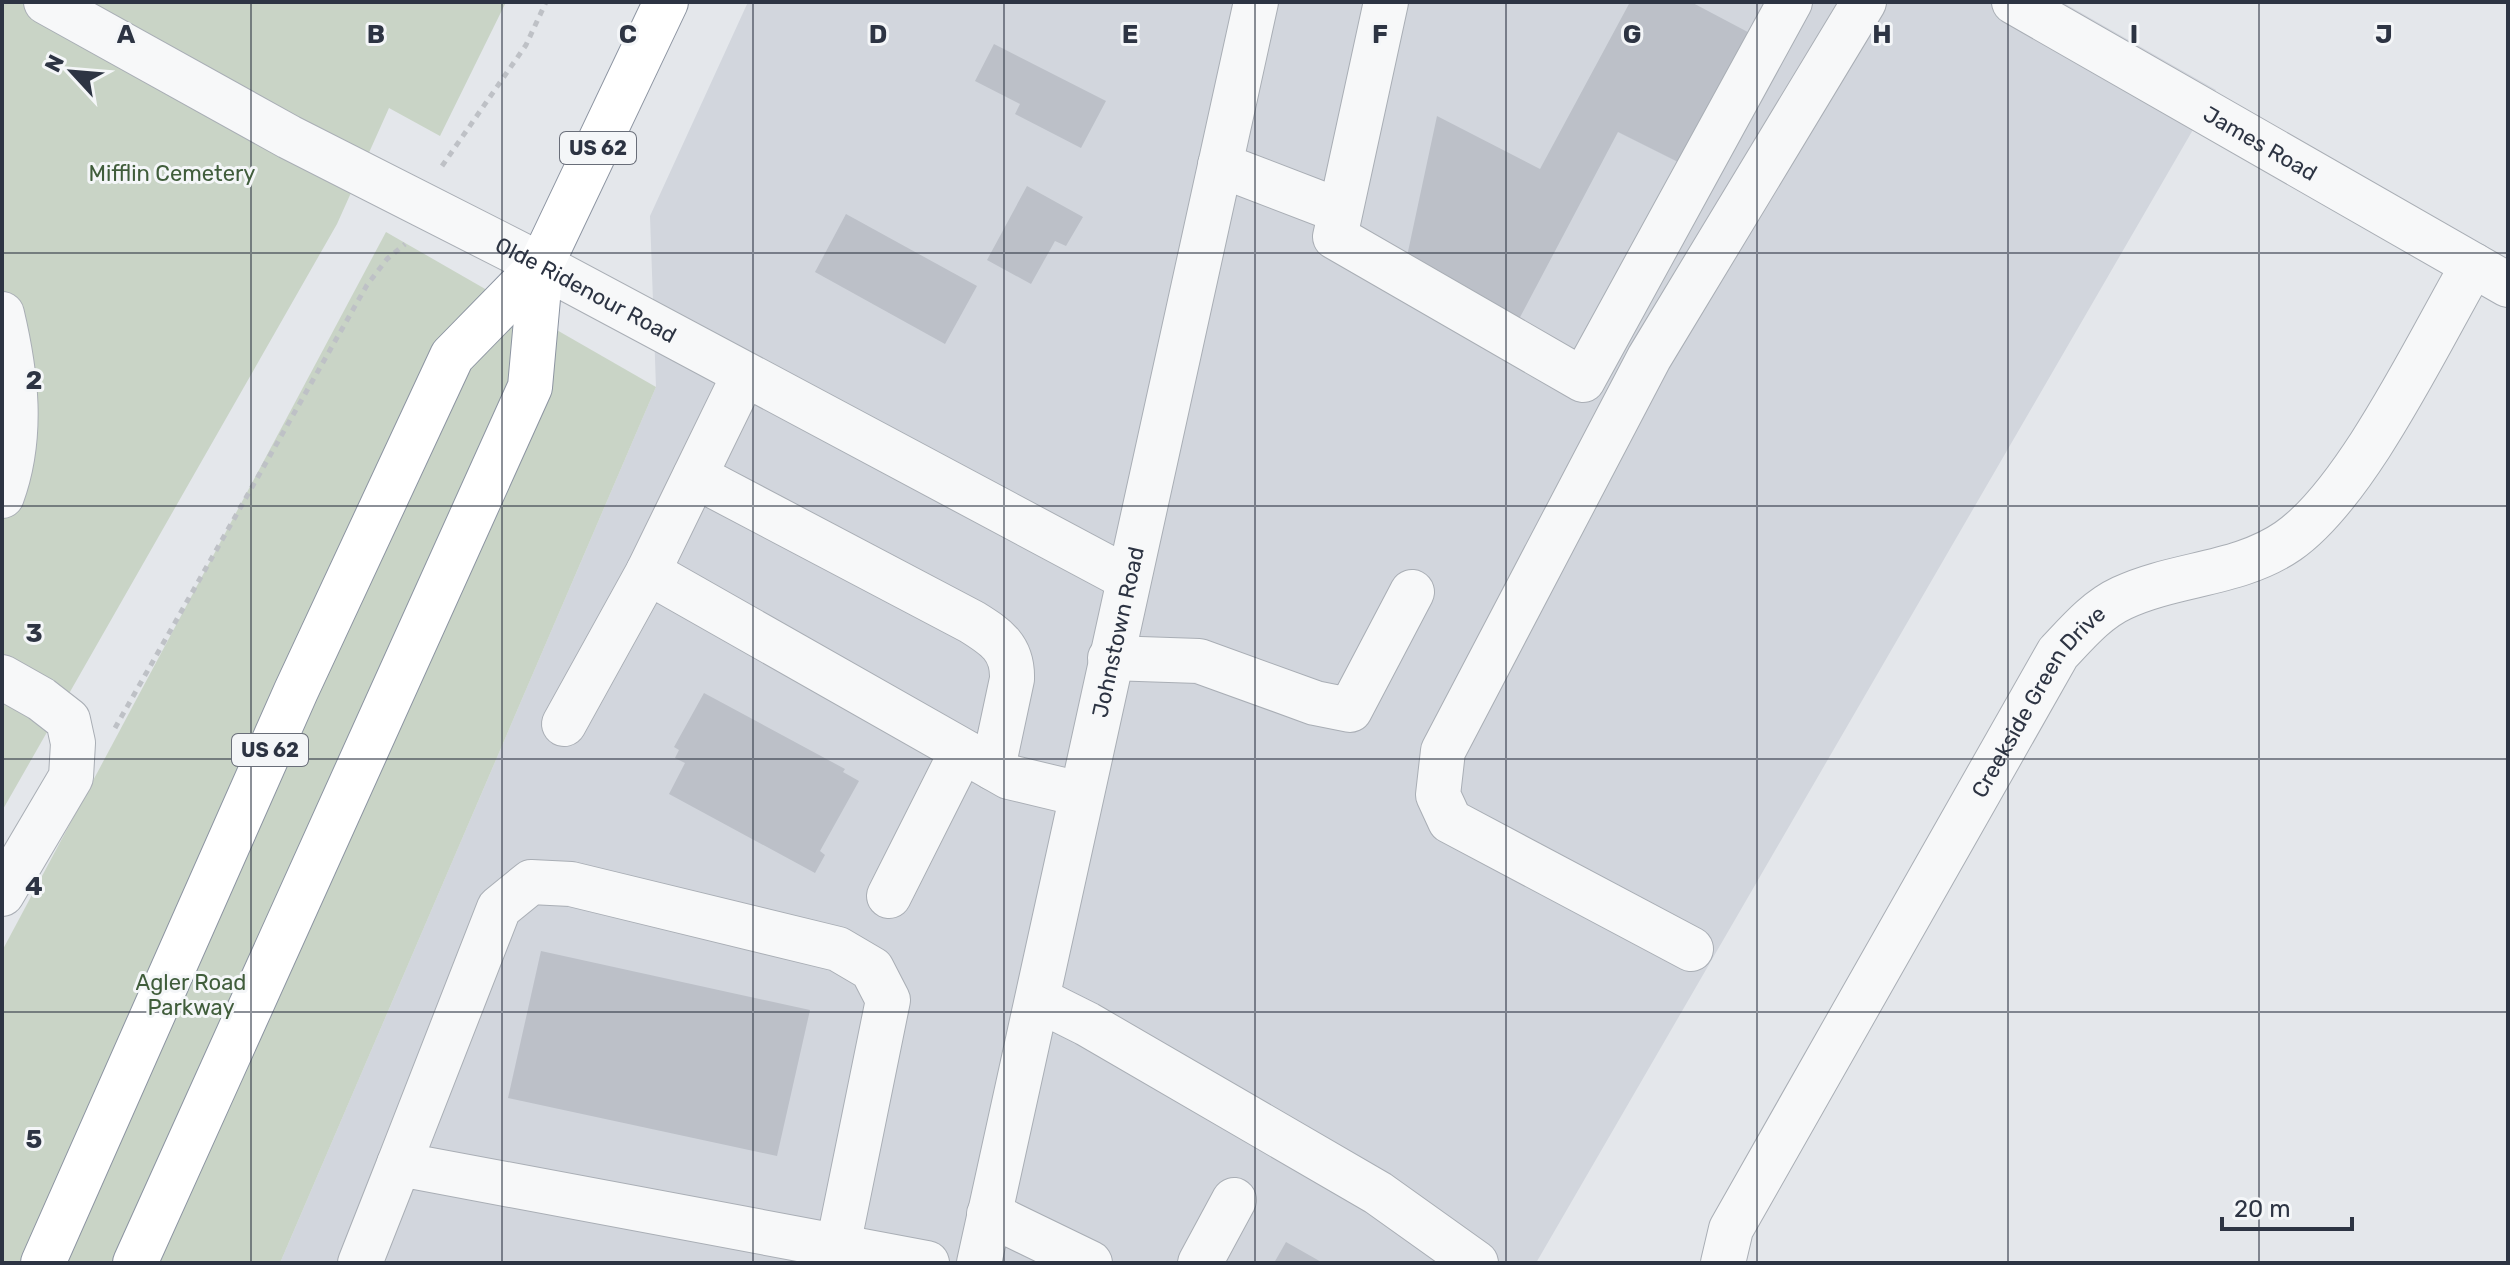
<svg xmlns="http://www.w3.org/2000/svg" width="2510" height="1265" font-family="Rubik,sans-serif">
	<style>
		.built { fill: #d2d6dd }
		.green { fill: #c9d4c6 }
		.building { fill: #bcc0c8 }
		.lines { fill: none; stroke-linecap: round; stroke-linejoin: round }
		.minor-casing { stroke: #a9aeb5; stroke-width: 46 }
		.highway-casing { stroke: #8c94a1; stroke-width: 46 }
		.path { stroke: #bec1c6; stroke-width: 5; stroke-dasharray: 6 6; stroke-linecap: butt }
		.minor { stroke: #f7f8f9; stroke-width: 44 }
		.highway { stroke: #fff; stroke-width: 44 }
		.grid { fill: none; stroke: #2d3443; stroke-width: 2; stroke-opacity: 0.55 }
		.labels { text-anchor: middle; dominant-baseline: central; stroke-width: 6; stroke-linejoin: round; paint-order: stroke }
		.shield { fill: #f4f6f8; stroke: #696e79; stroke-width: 2 }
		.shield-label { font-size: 20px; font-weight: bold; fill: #2d3443 }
		.street-label { font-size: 22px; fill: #2d3443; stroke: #f4f6f8 }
		.park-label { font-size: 22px; fill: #405d3b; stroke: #f4f6f8 }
		.grid-label { font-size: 26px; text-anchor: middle; font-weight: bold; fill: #2d3443; stroke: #f4f6f8; stroke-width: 6; stroke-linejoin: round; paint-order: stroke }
	</style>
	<rect width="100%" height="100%" fill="#e4e7eb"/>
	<path class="built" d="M748 2H2062L2216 90 1536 1263H280L656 387 650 216Z"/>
	<g class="green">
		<path d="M2 2H506L440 136 389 108 337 224 2 811Z"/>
		<path d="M386 232 656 387 280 1263H2V951Z"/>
	</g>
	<g class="building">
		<path d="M1630 2H1691L1761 39 1690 168 1618 132 1518 321 1406 261 1437 116 1540 169Z"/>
		<path d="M994 44 1106 101 1081 148 1015 114 1020 104 975 81Z"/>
		<path d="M1027 186 1083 217 1066 246 1055 241 1031 284 987 260Z"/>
		<path d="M846 214 977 286 945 344 815 272Z"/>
		<path d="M704 693 845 769 843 772 859 781 820 851 825 855 815 873 669 794 685 763 675 758 679 750 674 747Z"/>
		<path d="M541 951 810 1010 777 1156 508 1098Z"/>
		<path d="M1286 1242 1323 1263H1274Z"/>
	</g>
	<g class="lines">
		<defs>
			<g id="minor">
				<path id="s1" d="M46 2 289 137 541 265 1127 578"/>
				<path d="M1386 2 1335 237 1583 380 1790 2"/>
				<path id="s2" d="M2014 2 2508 285"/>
				<path d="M1220 165 1340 211"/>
				<path d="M2 314C16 373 24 436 2 496"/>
				<path d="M744 375 648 572 1009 777 1080 794"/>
				<path d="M695 476 972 622C996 637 1013 648 1012 679L993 768"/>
				<path d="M1110 658 1199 661 1315 703 1350 710 1412 592"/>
				<path d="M2 677 41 699 68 720 73 743 71 777 2 894"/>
				<path d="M564 724 648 572"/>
				<path d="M889 896 962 751"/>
				<path d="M1691 949 1450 821 1438 795 1443 751 1649 358 1864 2"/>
				<path d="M1039 1000 1087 1024 1378 1193 1476 1263"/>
				<path d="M399 1164 499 908 531 882 571 884 838 949 872 969 888 1000 838 1246"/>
				<path d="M989 1214 1090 1263"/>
				<path d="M360 1263 399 1164 927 1263"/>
				<path id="s3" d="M979 1263 1256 2"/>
				<path d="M1200 1263 1234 1200"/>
				<path id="s4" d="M1723 1263 1731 1229 2058 653C2077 633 2096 610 2122 598 2175 573 2239 575 2288 541 2357 493 2429 341 2473 265"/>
			</g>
			<g id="highway">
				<path d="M43 1263 296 691 452 356 541 265 666 2"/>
				<path d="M135 1263 530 387 541 265"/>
			</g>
		</defs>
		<use href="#minor" class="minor-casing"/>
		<use href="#highway" class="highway-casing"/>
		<g class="path">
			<path d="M442 166 526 45 546 2"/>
			<path d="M115 728 367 285 387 259 405 244"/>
		</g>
		<use href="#minor" class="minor"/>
		<use href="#highway" class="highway"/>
	</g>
	<path class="grid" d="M251 2V1263M502 2V1263M753 2V1263M1004 2V1263M1255 2V1263M1506 2V1263M1757 2V1263M2008 2V1263M2259 2V1263M2 253H2508M2 506H2508M2 759H2508M2 1012H2508"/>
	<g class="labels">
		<g class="shield">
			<rect x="560" y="132" width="76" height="32" rx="6"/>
			<rect x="232" y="734" width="76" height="32" rx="6"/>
		</g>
		<g class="shield-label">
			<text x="598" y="148">US 62</text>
			<text x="270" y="750">US 62</text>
		</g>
		<g class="street-label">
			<text stroke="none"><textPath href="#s2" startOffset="284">James Road</textPath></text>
			<text stroke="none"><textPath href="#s1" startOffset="612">Olde Ridenour Road</textPath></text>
			<text stroke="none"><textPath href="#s3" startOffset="646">Johnstown Road</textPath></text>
			<text stroke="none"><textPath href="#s4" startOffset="646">Creekside Green Drive</textPath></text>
		</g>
		<g class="park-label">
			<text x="172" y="173">Mifflin Cemetery</text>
			<text x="191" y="982">Agler Road<tspan x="191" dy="25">Parkway</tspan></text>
		</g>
	</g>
	<g class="grid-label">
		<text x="126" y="43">A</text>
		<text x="376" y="43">B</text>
		<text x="628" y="43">C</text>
		<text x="878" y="43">D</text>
		<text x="1130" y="43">E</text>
		<text x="1380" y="43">F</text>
		<text x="1632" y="43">G</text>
		<text x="1882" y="43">H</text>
		<text x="2134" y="43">I</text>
		<text x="2384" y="43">J</text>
		<text x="34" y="389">2</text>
		<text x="34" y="642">3</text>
		<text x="34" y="895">4</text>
		<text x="34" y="1148">5</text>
	</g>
	<rect width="2510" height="1265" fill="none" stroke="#2d3443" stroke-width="8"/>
	<g transform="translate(72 72) rotate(296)" stroke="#f4f6f8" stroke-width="6" paint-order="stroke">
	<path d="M0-6L14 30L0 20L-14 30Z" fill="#2d3443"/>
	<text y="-12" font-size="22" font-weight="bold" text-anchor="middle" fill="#2d3443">N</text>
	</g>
	<path d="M2222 1217v12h130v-12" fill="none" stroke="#2d3443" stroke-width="4"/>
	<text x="2234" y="1217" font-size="24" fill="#2d3443" stroke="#f4f6f8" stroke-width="6" paint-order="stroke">20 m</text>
</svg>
